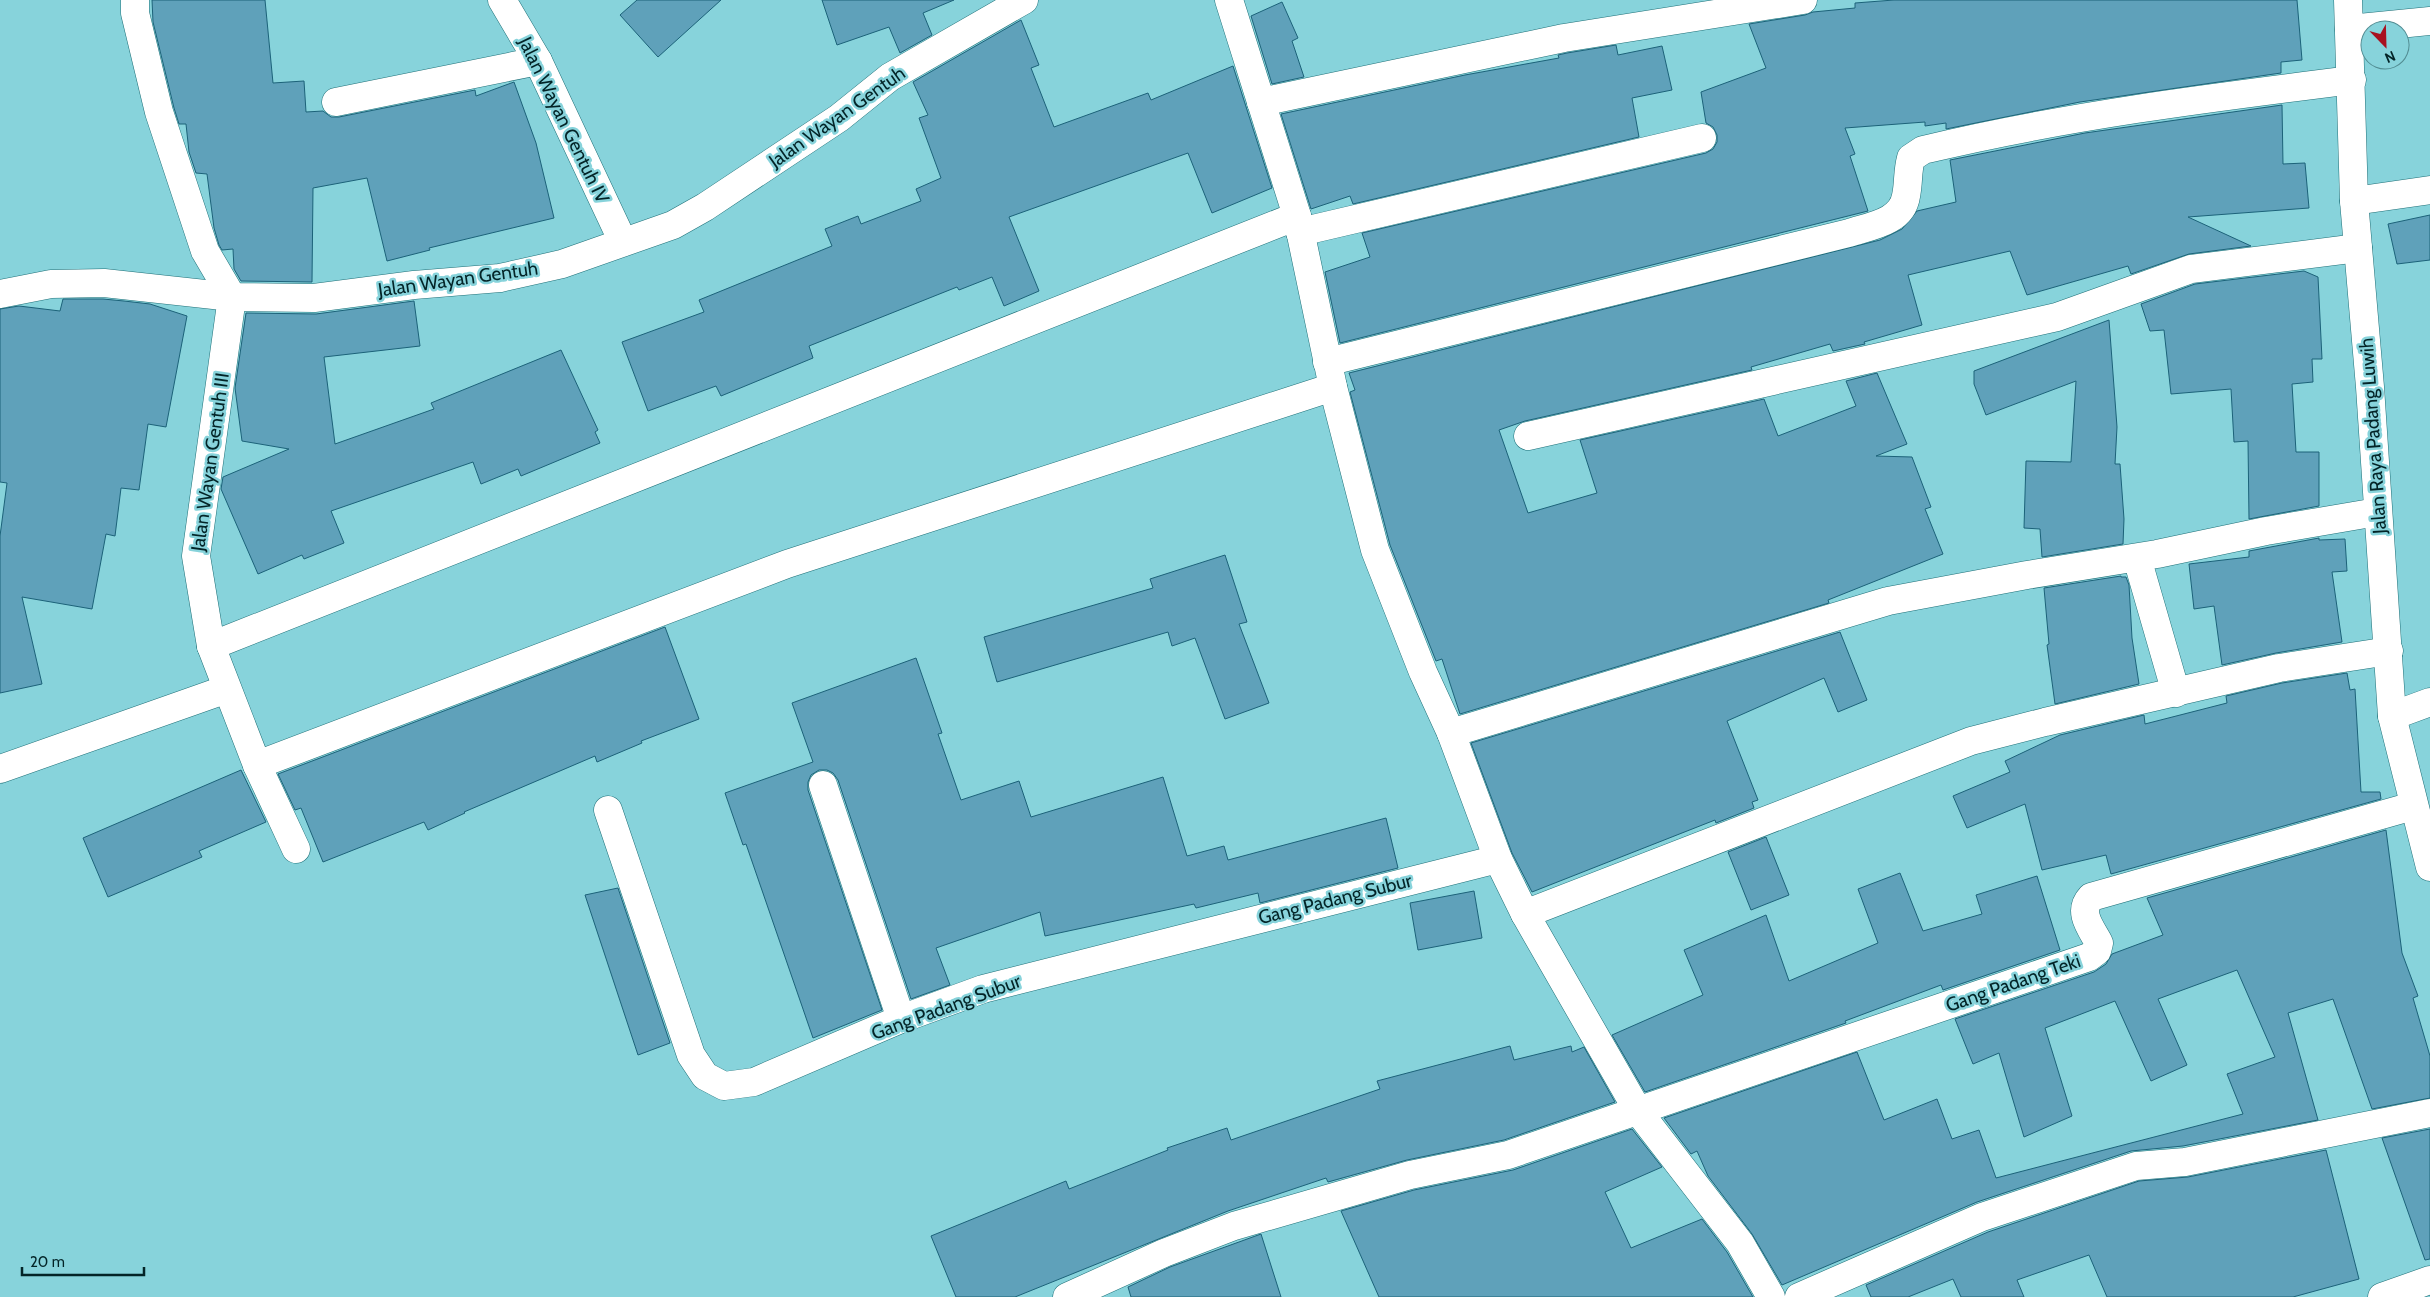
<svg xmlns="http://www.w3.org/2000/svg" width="2430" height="1297" font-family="Cabin,sans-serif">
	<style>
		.building { fill: #5fa1ba; stroke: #1c6279 }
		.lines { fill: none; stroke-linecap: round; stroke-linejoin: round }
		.minor-casing { stroke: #1e7078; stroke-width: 29 }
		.major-casing { stroke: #1e7078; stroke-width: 29 }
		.minor { stroke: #fff; stroke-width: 28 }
		.major { stroke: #fff; stroke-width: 28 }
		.labels { text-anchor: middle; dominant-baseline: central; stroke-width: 5; stroke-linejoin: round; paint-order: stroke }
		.street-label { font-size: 19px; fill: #032427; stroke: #87d3db }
	</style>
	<rect width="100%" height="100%" fill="#87d3db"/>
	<g class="building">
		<path d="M152 0H265L273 83 304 81 306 112 323 111 331 117H339L475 90 476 96 514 82 536 143 554 218 429 248 430 250 387 261 367 178 313 188 312 282 241 281 234 269 233 249 222 250 219 245 214 228 207 174 196 173 189 152 186 124H179L174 108 153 22Z"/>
		<path d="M637 0H721L658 57 620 15Z"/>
		<path d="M822 0H954L923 13 932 35 900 53 889 27 837 45Z"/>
		<path d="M1894 0H2297L2302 60 2281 62V73L2080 102 1946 129V123L1925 126V122L1845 128 1855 154 1850 156 1868 211 1340 343 1325 272 1370 257 1362 233 1706 153 1713 149 1717 142V135L1713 127 1706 123 1701 92 1766 68 1749 24 1805 15 1813 12 1855 8V3Z"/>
		<path d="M1282 2 1298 38 1292 41 1304 77 1272 84 1251 16Z"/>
		<path d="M1021 20 1039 65 1031 68 1054 127 1148 93 1151 100 1233 66 1272 188 1212 213 1188 153 1009 217 1039 291 1004 306 992 277 959 290 957 287 809 346 813 358 721 396 716 386 648 411 622 342 704 312 699 300 832 246 825 229 858 216 861 224 921 201 916 189 941 178 919 118 928 115 913 82Z"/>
		<path d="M1616 45 1618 55 1662 46 1672 90 1632 98 1639 137 1353 204 1350 196 1311 209 1281 114 1465 75 1559 58 1558 55 1567 53Z"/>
		<path d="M2282 105 2283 164 2305 163 2309 208 2188 217 2251 246 2189 254 2131 274 2128 266 2027 295 2010 251 1908 275 1922 325 1864 342 1865 344 1833 351 1830 344 1751 367 1752 370 1525 421 1499 430 1528 513 1597 493 1580 440 1764 399 1778 436 1856 406 1846 381 1877 373 1907 444 1876 456 1912 457 1931 507 1925 509 1943 554 1828 600 1829 603 1460 714 1442 659 1436 661 1390 545 1350 392 1355 390 1349 373 1880 240 1902 229 1917 211 1956 202 1950 160 2085 133Z"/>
		<path d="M2430 215V260L2397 264 2388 224Z"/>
		<path d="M2304 271 2318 277 2322 359H2312L2313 382 2292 384 2296 452H2319V506L2249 519 2248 441 2234 442 2231 389 2171 394 2164 330 2150 331 2141 304 2195 284Z"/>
		<path d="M63 299H103L124 301 150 304 187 316 166 427 148 424 139 490 121 488 115 536 106 534 92 609 22 597 42 684 0 693V536L7 483 0 482V309L19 306 60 311Z"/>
		<path d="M414 301 420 346 324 357 335 444 434 409 431 403 561 350 598 430 595 432 600 443 521 476 518 469 481 484 473 462 331 511 344 543 304 559 302 555 258 574 221 489 223 477 289 449 242 441 235 388 246 313 316 314Z"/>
		<path d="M2109 320 2117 427 2115 464H2120L2124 519 2123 544 2042 557 2040 529 2024 528 2026 461 2071 462 2076 381 1986 415 1974 384V371Z"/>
		<path d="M2319 538V540L2345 539 2347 571 2332 572 2342 642 2276 653 2222 665 2214 606 2194 609 2189 564 2249 557V551Z"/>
		<path d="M1225 555 1247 622 1239 624 1269 703 1225 719 1195 638 1172 646 1168 632 997 682 984 637 1153 588 1150 579Z"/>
		<path d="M2121 576V577H2126L2129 585 2132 638 2139 684 2055 704 2047 645 2049 644 2044 588Z"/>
		<path d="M665 627 699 719 641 741 642 743 597 762 595 756 464 812 465 813 428 830 424 822 323 862 301 808 295 810 278 774Z"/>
		<path d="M1840 632 1867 700 1838 712 1824 678 1727 721 1758 800 1752 802 1754 808 1716 823 1715 820 1532 892 1512 853 1471 743Z"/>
		<path d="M916 658 942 733 938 734 961 800 1019 781 1031 817 1163 777 1187 856 1224 846 1228 860 1386 818 1398 868 1260 903 1258 893 1196 908 1194 904 1045 936 1040 912 936 948 950 985 911 999 838 780 833 773 827 770H819L811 775 808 782V790L882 1010 813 1038 746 844 743 845 725 793 813 762 792 703Z"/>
		<path d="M2347 673 2350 690 2355 689 2361 792H2380L2381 799 2111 874 2106 855 2042 870 2025 804 1967 828 1953 796 2010 772 2005 761 2060 735 2144 715 2145 724 2227 703 2226 696 2282 683Z"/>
		<path d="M241 770 266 822 199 851 202 857 108 897 83 838Z"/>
		<path d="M2386 830 2402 953 2418 996 2413 998 2430 1056V1098L2372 1109 2333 999 2288 1013 2318 1120 2183 1146 2131 1151 1977 1202 1782 1285 1752 1234 1708 1176 1697 1151 1691 1154 1664 1118 1857 1052 1884 1120 1937 1099 1952 1139 1979 1130 1996 1178 2243 1114 2227 1074 2275 1057 2237 970 2158 999 2187 1065 2151 1081 2115 1001 2045 1028 2072 1116 2024 1137 1999 1053 1973 1064 1955 1019 2094 972 2106 964 2112 954 2163 935 2147 898Z"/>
		<path d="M1766 837 1789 895 1751 910 1728 852Z"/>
		<path d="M1900 873 1923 931 1982 914 1976 895 2037 876 2060 950 1943 990 1941 985 1845 1021 1846 1023 1645 1092 1612 1035 1703 995 1684 950 1766 915 1789 981 1878 943 1858 889Z"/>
		<path d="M618 888 670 1043 638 1055 585 895Z"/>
		<path d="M1474 891 1482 938 1418 950 1410 903Z"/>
		<path d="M1510 1046 1514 1060 1571 1046 1572 1052 1584 1047 1615 1102 1504 1140 1407 1160 1328 1182 1326 1178 1228 1211 1015 1297H956L931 1236 1066 1181 1069 1189 1168 1150 1167 1148 1227 1128 1231 1140 1380 1089 1377 1081Z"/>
		<path d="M1632 1129 1662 1167 1605 1192 1631 1248 1702 1219 1727 1252 1753 1297H1379L1341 1211 1414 1190 1513 1170Z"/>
		<path d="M2430 1129V1259L2425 1260 2382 1138Z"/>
		<path d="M2326 1150 2359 1279 2293 1297H2107L2089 1255 2017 1280 2024 1297H1961L1953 1279 1908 1297H1871L1866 1285 1988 1232 2139 1181 2188 1177Z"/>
		<path d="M1261 1234 1281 1297H1131L1128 1287 1170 1267Z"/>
	</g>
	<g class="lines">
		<defs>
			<g id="minor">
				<path d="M135 0V13L159 112 205 251 232 297 196 556 211 646 257 765 296 849"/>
				<path d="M502 0 538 61 623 242"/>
				<path d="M1229 0 1297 216 1333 387 1375 550 1423 672 1451 733 1498 859 1525 914 1638 1111 1740 1243 1771 1297"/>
				<path d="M2349 29 2430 21"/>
				<path d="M336 102 538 61"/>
				<path d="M1261 102 1564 38 1803 0"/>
				<path d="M2354 201 2430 190"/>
				<path d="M1300 232 1702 138"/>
				<path d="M0 294 51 284 104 283 232 297 314 298 414 285 500 278 562 264 673 225 705 207 839 118 890 77 1024 0"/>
				<path d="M1327 362 1849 233C1871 226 1902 222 1906 196 1909 182 1907 173 1911 158L1923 150C2064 116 2208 98 2352 80"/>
				<path d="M1528 436 2057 317 2191 269 2358 248"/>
				<path d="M2137 558 2176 693"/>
				<path d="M211 646 1297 216"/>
				<path d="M2392 716 2430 702"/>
				<path d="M1451 733 1888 601 2027 575 2157 554 2266 531 2377 512"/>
				<path d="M257 765 787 564 1333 387"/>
				<path d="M0 769 227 689"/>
				<path d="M823 785 901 1019"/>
				<path d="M608 810 691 1055 705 1076 724 1086 754 1082 901 1019 983 989 1498 859"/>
				<path d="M1525 914 1971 741 2045 722 2279 668 2389 651"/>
				<path d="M1067 1297 1164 1253 1234 1226 1410 1175 1508 1155 2089 957 2097 951 2099 943C2091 928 2077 912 2091 897L2413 806"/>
				<path d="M1799 1297 1982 1217 2136 1166 2185 1162 2430 1113"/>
				<path d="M2382 1297 2430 1280"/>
			</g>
			<path id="major" d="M2348 0 2354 201 2370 387 2392 716 2430 867"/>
		</defs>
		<use href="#minor" class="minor-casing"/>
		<use href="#major" class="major-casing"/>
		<use href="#minor" class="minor"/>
		<use href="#major" class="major"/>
	</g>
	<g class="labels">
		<g class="street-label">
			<text transform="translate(837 117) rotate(-35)">Jalan Wayan Gentuh</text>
			<text transform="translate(564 120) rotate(64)">Jalan Wayan Gentuh IV</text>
			<text transform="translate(458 279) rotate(-8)">Jalan Wayan Gentuh</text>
			<text transform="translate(2373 436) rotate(-94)">Jalan Raya Padang Luwih</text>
			<text transform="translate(210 462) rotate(-82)">Jalan Wayan Gentuh III</text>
			<text transform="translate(1335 899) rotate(-14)">Gang Padang Subur</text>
			<text transform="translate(2013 983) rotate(-19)">Gang Padang Teki</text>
			<text transform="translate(946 1007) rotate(-20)">Gang Padang Subur</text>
		</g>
	</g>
	<g transform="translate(2385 45) rotate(157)"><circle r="24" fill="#87d3db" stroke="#528d93"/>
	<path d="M0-4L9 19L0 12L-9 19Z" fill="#a81120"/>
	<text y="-8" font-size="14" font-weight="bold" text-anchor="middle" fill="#032427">N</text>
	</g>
	<path d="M22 1267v8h122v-8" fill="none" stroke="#032427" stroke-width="2.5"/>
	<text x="30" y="1267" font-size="15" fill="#032427" stroke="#87d3db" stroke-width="4" paint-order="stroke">20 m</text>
</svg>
